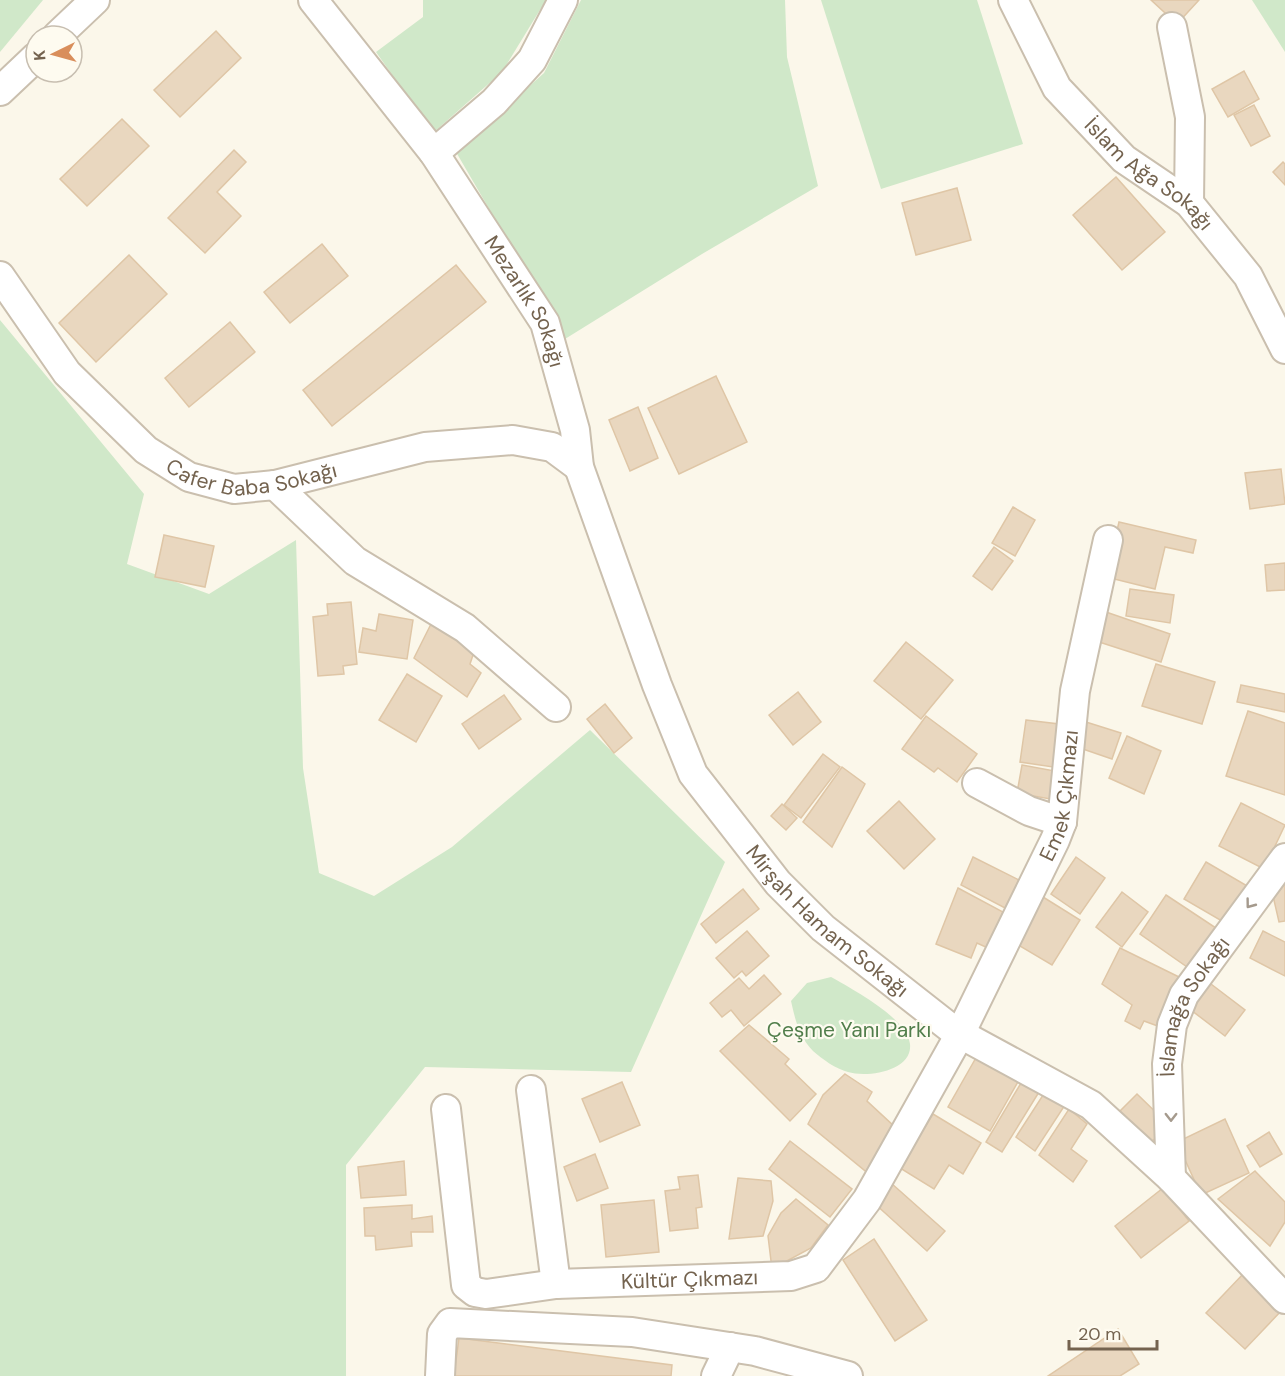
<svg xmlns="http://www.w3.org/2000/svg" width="1285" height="1376" font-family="'DM Sans',sans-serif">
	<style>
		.green { fill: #d0e8c9 }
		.building { fill: #e9d7bf; stroke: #dfc6a6; stroke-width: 1.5 }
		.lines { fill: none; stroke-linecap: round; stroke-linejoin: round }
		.minor-casing { stroke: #cabfae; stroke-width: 32 }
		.minor { stroke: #fff; stroke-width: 28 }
		.oneway { stroke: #a59a8d }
		.labels { text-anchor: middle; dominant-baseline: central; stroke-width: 4.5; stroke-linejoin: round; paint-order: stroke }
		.street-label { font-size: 21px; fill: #74634f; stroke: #fefbf0 }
		.park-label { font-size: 21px; fill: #517e4b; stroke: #fefbf0 }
	</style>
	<rect width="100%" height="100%" fill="#fbf7ea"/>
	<g class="green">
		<path d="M0 0H43L0 52Z"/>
		<path d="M423 0H546L502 72 433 133 376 52 423 17Z"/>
		<path d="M581 0H785L787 57 818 186 702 254 565 339 456 152 544 73Z"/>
		<path d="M821 0H977L1023 144 881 189Z"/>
		<path d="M1252 0H1285V52Z"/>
		<path d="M0 320 144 494 127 564 209 594 296 540 303 768 319 873 374 896 452 847 590 730 725 862 631 1072 425 1067 346 1165V1376H0Z"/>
		<path d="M831 977C852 989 907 1018 910 1044 913 1071 867 1078 848 1072 836 1069 822 1059 813 1051 799 1037 795 1019 791 1001L807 983Z"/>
	</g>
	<g class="building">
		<path d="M1151 0H1199L1177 24Z"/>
		<path d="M216 31 241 58 180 117 154 90Z"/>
		<path d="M1244 71 1259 99 1228 117 1212 89Z"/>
		<path d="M1254 105 1270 136 1251 146 1234 115Z"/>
		<path d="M122 119 149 146 87 206 60 179Z"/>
		<path d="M234 150 246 162 217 192 241 216 205 253 168 218Z"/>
		<path d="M1283 162 1285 164V185L1273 172Z"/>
		<path d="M1116 177 1165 232 1122 270 1073 215Z"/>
		<path d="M957 188 971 240 916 255 902 203Z"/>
		<path d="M322 244 348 276 290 323 264 292Z"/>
		<path d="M129 255 167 294 96 362 59 323Z"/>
		<path d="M456 265 486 302 332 426 303 390Z"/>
		<path d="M230 322 255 352 189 407 165 378Z"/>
		<path d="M716 376 747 442 679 474 648 408Z"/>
		<path d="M638 407 658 458 630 471 609 420Z"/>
		<path d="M1281 469 1285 504 1250 509 1245 473Z"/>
		<path d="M1013 507 1035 520 1015 556 992 543Z"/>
		<path d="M1119 522 1196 540 1193 553 1165 547 1155 589 1106 577Z"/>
		<path d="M164 535 214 546 205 587 155 577Z"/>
		<path d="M994 547 1013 561 992 590 973 576Z"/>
		<path d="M1285 563V590L1267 591 1265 565Z"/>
		<path d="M1130 589 1174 595 1170 623 1126 616Z"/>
		<path d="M351 602 357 664 343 666 344 674 318 676 313 617 328 615 327 604Z"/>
		<path d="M1106 612 1170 634 1161 662 1096 641Z"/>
		<path d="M379 614 413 620 407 659 359 652 363 628 376 631Z"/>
		<path d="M432 622 475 649 470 664 481 673 467 697 414 658Z"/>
		<path d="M906 642 953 680 921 719 874 681Z"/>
		<path d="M1156 664 1215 682 1202 724 1142 706Z"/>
		<path d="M407 674 442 696 416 742 379 720Z"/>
		<path d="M1241 685 1285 694V712L1237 702Z"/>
		<path d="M798 692 821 722 793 745 769 715Z"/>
		<path d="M504 695 521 719 479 749 462 724Z"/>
		<path d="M605 704 632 738 614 753 587 719Z"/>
		<path d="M1248 711 1285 723V795L1226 776Z"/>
		<path d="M926 716 977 754 957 782 938 768 934 772 902 749Z"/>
		<path d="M1026 720 1059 724 1053 767 1020 762Z"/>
		<path d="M1086 722 1121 733 1112 759 1077 747Z"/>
		<path d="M1127 736 1161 751 1144 794 1109 778Z"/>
		<path d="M823 754 840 767 801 818 784 805Z"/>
		<path d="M1022 765 1055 771 1050 799 1017 793Z"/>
		<path d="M842 767 865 784 832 847 803 822Z"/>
		<path d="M899 801 935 839 904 869 867 831Z"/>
		<path d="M1241 803 1285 825 1264 869 1219 846Z"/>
		<path d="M782 804 797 818 786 830 771 816Z"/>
		<path d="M973 857 1019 880 1005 908 961 885Z"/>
		<path d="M1076 857 1105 878 1080 914 1051 894Z"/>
		<path d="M1206 862 1249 887 1227 924 1184 899Z"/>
		<path d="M1285 880V921L1279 922 1270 883Z"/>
		<path d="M958 888 1003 912 990 949 977 943 971 958 936 944Z"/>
		<path d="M743 889 759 909 716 943 701 924Z"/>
		<path d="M1122 892 1148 912 1122 947 1096 927Z"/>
		<path d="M1166 895 1219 930 1190 969 1140 934Z"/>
		<path d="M1043 897 1080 920 1052 965 1015 943Z"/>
		<path d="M747 931 769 956 746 976 742 971 734 978 716 958Z"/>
		<path d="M1263 931 1285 942V976L1250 958Z"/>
		<path d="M1120 948 1181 978 1163 1028 1144 1021 1140 1029 1125 1021 1132 1005 1102 984Z"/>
		<path d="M764 975 781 994 744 1026 731 1010 722 1017 710 1003 739 978 749 989Z"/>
		<path d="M1207 981 1245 1010 1225 1036 1187 1007Z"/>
		<path d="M749 1025 789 1059 785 1064 816 1094 790 1121 720 1051Z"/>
		<path d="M977 1056 1019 1080 990 1131 948 1107Z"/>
		<path d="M845 1074 872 1092 867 1101 896 1128 869 1174 808 1124 823 1095Z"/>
		<path d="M622 1082 640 1125 600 1142 582 1099Z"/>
		<path d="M1021 1083 1039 1092 1002 1152 986 1142Z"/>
		<path d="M1045 1092 1065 1105 1035 1151 1016 1137Z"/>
		<path d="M1137 1094 1169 1125 1146 1147 1115 1116Z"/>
		<path d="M1069 1109 1087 1124 1071 1149 1087 1161 1073 1182 1039 1155Z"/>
		<path d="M933 1114 981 1143 963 1174 949 1165 934 1189 900 1168Z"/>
		<path d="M1225 1119 1249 1173 1201 1195 1177 1142Z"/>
		<path d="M1269 1132 1282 1154 1260 1167 1247 1146Z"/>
		<path d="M790 1141 852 1189 830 1217 769 1169Z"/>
		<path d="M595 1154 608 1188 577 1201 564 1167Z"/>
		<path d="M404 1161 406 1195 361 1198 358 1167Z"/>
		<path d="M1255 1171 1285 1202V1222L1270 1246 1218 1199Z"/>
		<path d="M698 1175 702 1207 696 1208 698 1228 670 1231 665 1191 680 1189 678 1177Z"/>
		<path d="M738 1178 771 1181 773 1201 763 1236 729 1239Z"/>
		<path d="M891 1183 945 1231 927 1251 874 1203Z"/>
		<path d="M1163 1188 1189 1221 1141 1258 1115 1226Z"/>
		<path d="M796 1199 828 1225 811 1248 772 1269 768 1236 781 1213Z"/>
		<path d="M654 1200 659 1252 606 1257 601 1205Z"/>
		<path d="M412 1205V1219L432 1216 433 1232H411L412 1246 376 1250 375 1236H365L364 1208Z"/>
		<path d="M874 1239 927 1320 895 1341 843 1260Z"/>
		<path d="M1244 1273 1283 1309 1245 1349 1206 1313Z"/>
		<path d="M1118 1329 1139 1364 1120 1376H1048Z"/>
		<path d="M459 1338 672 1365 671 1376H454Z"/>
	</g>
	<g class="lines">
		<defs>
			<g id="minor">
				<path id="s1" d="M313 0 434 153 545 323 575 430 579 467 657 685 693 774 778 883 823 928 953 1030 1091 1105 1171 1178 1285 1299"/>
				<path id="s2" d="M1013 0 1057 88 1124 159 1189 203 1248 276 1285 349"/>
				<path d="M1172 27 1190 117 1189 203"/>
				<path d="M57 36 95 0"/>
				<path d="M0 91 36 57"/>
				<path d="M434 153 494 102 532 60 563 0"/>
				<path id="s3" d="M0 276 67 373 146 450 189 477 234 489 275 485 425 447 513 440 552 447 579 467"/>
				<path d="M275 485 355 561 465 628 556 707"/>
				<path d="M977 783 1029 811 1062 822"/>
				<path d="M531 1090 556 1284"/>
				<path id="s4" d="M446 1109 466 1285 475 1292 486 1294 556 1284 791 1276 816 1268 867 1200 960 1034 1055 840 1062 822 1075 691 1108 540"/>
				<path id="s5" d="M1171 1178 1167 1064 1172 1025 1184 995 1285 858"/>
				<path d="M440 1376 442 1334 450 1323 632 1332 755 1351 848 1376"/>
				<path d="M716 1376 730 1347"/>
			</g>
		</defs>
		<use href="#minor" class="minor-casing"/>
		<use href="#minor" class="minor"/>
	</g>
	<defs><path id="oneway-chevron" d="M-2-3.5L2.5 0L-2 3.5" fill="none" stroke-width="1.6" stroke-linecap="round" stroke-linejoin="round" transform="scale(1.5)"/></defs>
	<g class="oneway">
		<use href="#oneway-chevron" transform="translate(1250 904) rotate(127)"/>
		<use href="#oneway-chevron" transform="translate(1171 1117) rotate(90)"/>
	</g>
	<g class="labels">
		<g class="street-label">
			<text stroke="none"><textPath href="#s2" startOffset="225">İslam Ağa Sokağı</textPath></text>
			<text stroke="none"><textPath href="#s1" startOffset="370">Mezarlık Sokağı</textPath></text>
			<text stroke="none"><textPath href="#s3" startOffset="342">Cafer Baba Sokağı</textPath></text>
			<text stroke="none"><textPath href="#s4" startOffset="1068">Emek Çıkmazı</textPath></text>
			<text stroke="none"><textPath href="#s1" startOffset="1074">Mirşah Hamam Sokağı</textPath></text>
			<text stroke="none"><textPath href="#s5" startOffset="178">İslamağa Sokağı</textPath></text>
			<text stroke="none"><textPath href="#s4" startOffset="404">Kültür Çıkmazı</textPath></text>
		</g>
		<g class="park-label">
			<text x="849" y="1030">Çeşme Yanı Parkı</text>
		</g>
	</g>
	<g transform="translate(54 54) rotate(265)"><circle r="28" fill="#fefbf0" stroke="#c7beb0" stroke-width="1.5"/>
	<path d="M0-4.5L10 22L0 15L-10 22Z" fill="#d98e5b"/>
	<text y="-9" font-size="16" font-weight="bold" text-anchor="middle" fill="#74634f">K</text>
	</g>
	<path d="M1069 1340v9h88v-9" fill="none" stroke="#74634f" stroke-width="3"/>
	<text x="1078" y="1340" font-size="18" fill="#74634f" stroke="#fefbf0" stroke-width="4.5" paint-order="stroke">20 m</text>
</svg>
